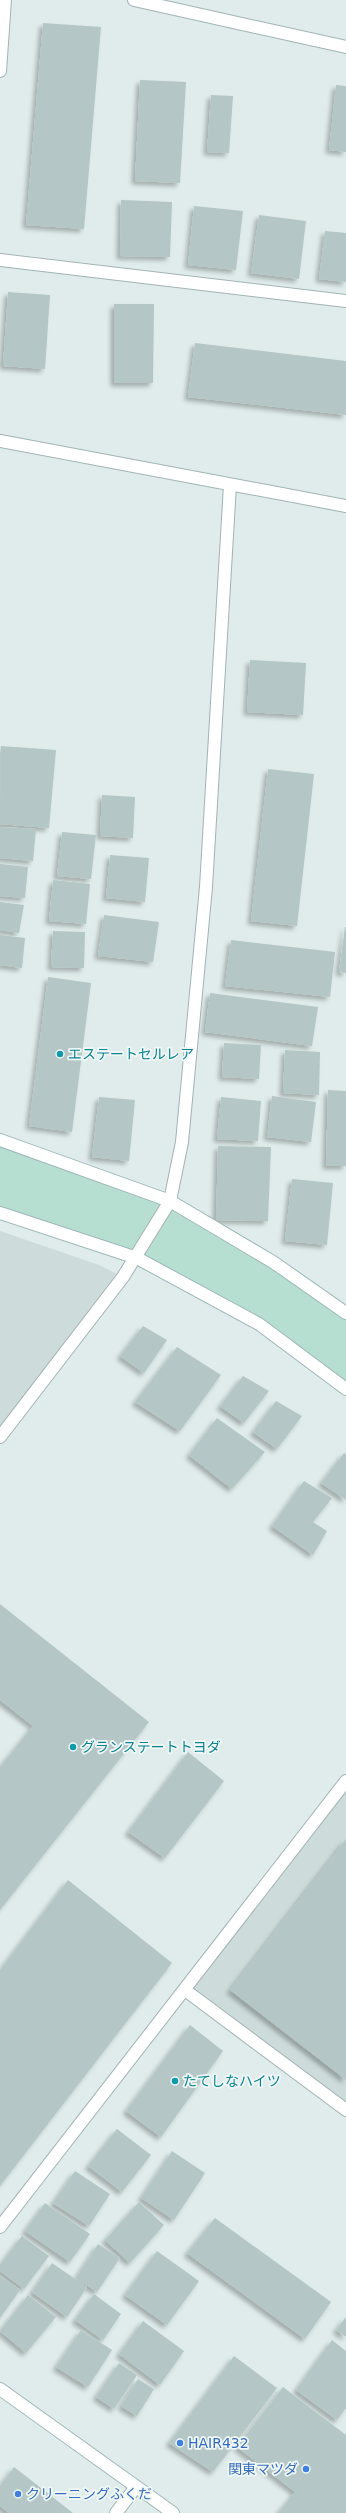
<svg xmlns="http://www.w3.org/2000/svg" width="346" height="2513" font-family="'DejaVu Sans','Noto Sans JP',sans-serif">
	<style>
		.built { fill: #cddbdb }
		.green { fill: #b6dfd1 }
		.building { fill: #b4c6c5; filter: url(#shadow) }
		.lines { fill: none; stroke-linecap: round; stroke-linejoin: round }
		.lane-casing { stroke: #a2b3b3; stroke-width: 14 }
		.street-casing { stroke: #a2b3b3; stroke-width: 14 }
		.secondary-casing { stroke: #9db7b8; stroke-width: 14 }
		.lane { stroke: #fff; stroke-width: 12 }
		.street { stroke: #fff; stroke-width: 12 }
		.secondary { stroke: #fff; stroke-width: 12 }
		.culture-dot { fill: #0f9aa8; stroke: #f0f8f7; stroke-width: 1.5 }
		.shop-dot { fill: #3f7fe0; stroke: #f0f8f7; stroke-width: 1.5 }
		.labels { text-anchor: middle; dominant-baseline: central; stroke-width: 3.5; stroke-linejoin: round; paint-order: stroke }
		.culture-label { font-size: 14px; fill: #0d838f; stroke: #f0f8f7; text-anchor: start }
		.shop-label { font-size: 14px; fill: #366cbe; stroke: #f0f8f7; text-anchor: start }
	</style>
	<defs>
		<filter id="shadow"><feDropShadow dx="-3.5" dy="3.5" stdDeviation="2" flood-color="#0004"/></filter>
	</defs>
	<rect width="100%" height="100%" fill="#dfeceb"/>
	<g class="built">
		<path d="M0 1231 99 1265 123 1277 0 1437Z"/>
		<path d="M346 1781V2110L185 1990Z"/>
	</g>
	<path class="green" d="M0 1140 170 1201 346 1313V1389L259 1324 137 1258 0 1213Z"/>
	<g class="building">
		<path d="M43 23 101 27 84 229 26 225Z"/>
		<path d="M140 80 186 82 180 183 135 181Z"/>
		<path d="M336 85 346 86V152L329 150Z"/>
		<path d="M211 95 233 96 229 153 207 152Z"/>
		<path d="M121 200 172 202 170 257 120 256Z"/>
		<path d="M194 206 243 211 236 270 188 265Z"/>
		<path d="M259 215 306 221 299 279 251 273Z"/>
		<path d="M325 231 346 233V282L319 279Z"/>
		<path d="M8 292 50 295 45 369 3 366Z"/>
		<path d="M114 304H154L153 383H114Z"/>
		<path d="M195 343 346 361V415L188 397Z"/>
		<path d="M250 660 306 663 303 715 247 712Z"/>
		<path d="M1 746 56 750 49 828 0 824Z"/>
		<path d="M268 769 314 774 297 926 251 921Z"/>
		<path d="M102 795 135 797 133 838 100 836Z"/>
		<path d="M0 827 36 829 33 861 0 858Z"/>
		<path d="M62 832 96 835 91 879 57 876Z"/>
		<path d="M110 855 149 858 145 902 106 898Z"/>
		<path d="M0 864 28 867 25 898 0 896Z"/>
		<path d="M53 880 90 884 86 924 49 921Z"/>
		<path d="M0 902 24 905 19 933 0 930Z"/>
		<path d="M104 915 159 922 153 962 98 956Z"/>
		<path d="M345 927H346V973L339 972Z"/>
		<path d="M53 931 85 932 84 968 51 967Z"/>
		<path d="M0 935 25 938 22 968 0 965Z"/>
		<path d="M231 940 335 952 330 997 225 986Z"/>
		<path d="M48 977 91 983 72 1132 29 1126Z"/>
		<path d="M210 993 318 1007 312 1046 205 1032Z"/>
		<path d="M224 1043 261 1045 259 1079 222 1077Z"/>
		<path d="M285 1050 320 1052 319 1095 283 1093Z"/>
		<path d="M328 1090 346 1091V1166H326Z"/>
		<path d="M272 1096 316 1102 311 1142 267 1137Z"/>
		<path d="M99 1097 135 1100 129 1161 92 1157Z"/>
		<path d="M221 1097 261 1101 258 1141 217 1139Z"/>
		<path d="M218 1146 271 1147 268 1221 216 1220Z"/>
		<path d="M292 1179 333 1183 327 1245 285 1241Z"/>
		<path d="M143 1326 167 1340 144 1373 120 1356Z"/>
		<path d="M177 1347 221 1375 180 1431 135 1402Z"/>
		<path d="M243 1376 269 1391 244 1423 220 1406Z"/>
		<path d="M276 1401 302 1416 277 1449 253 1432Z"/>
		<path d="M217 1418 265 1452 232 1489 189 1455Z"/>
		<path d="M344 1453 346 1454V1500L321 1483Z"/>
		<path d="M304 1481 332 1498 313 1522 327 1531 313 1555 272 1526Z"/>
		<path d="M0 1604 149 1722 0 1910V1767L33 1726 0 1700Z"/>
		<path d="M188 1752 224 1781 165 1858 128 1832Z"/>
		<path d="M346 1839V2080L230 1990Z"/>
		<path d="M68 1880 172 1963 0 2186V1970Z"/>
		<path d="M190 2025 223 2051 161 2137 126 2111Z"/>
		<path d="M117 2129 151 2155 122 2192 88 2166Z"/>
		<path d="M172 2151 205 2173 174 2220 141 2198Z"/>
		<path d="M75 2171 110 2194 89 2226 53 2203Z"/>
		<path d="M139 2202 164 2225 130 2263 105 2240Z"/>
		<path d="M45 2203 90 2234 70 2262 25 2231Z"/>
		<path d="M215 2218 331 2302 305 2339 187 2253Z"/>
		<path d="M22 2236 49 2256 24 2289 0 2271V2265Z"/>
		<path d="M98 2244 120 2258 97 2292 76 2278Z"/>
		<path d="M157 2251 199 2281 167 2325 125 2295Z"/>
		<path d="M52 2263 87 2287 67 2317 32 2292Z"/>
		<path d="M0 2276 20 2290 0 2318Z"/>
		<path d="M94 2294 121 2314 103 2340 75 2320Z"/>
		<path d="M28 2295 56 2317 26 2353 0 2331Z"/>
		<path d="M346 2317V2337L336 2330Z"/>
		<path d="M143 2321 184 2351 160 2385 119 2354Z"/>
		<path d="M81 2330 112 2350 88 2387 56 2367Z"/>
		<path d="M332 2340 346 2351V2408L337 2420 296 2390Z"/>
		<path d="M234 2356 277 2388 213 2472 169 2443Z"/>
		<path d="M119 2363 137 2375 114 2409 96 2397Z"/>
		<path d="M138 2379 154 2389 137 2416 121 2406Z"/>
		<path d="M283 2387 346 2435V2513H278L295 2492 237 2447Z"/>
		<path d="M14 2467 73 2513H9L0 2506V2486Z"/>
	</g>
	<g class="lines">
		<defs>
			<path id="lane" d="M0 260 346 301"/>
			<g id="street">
				<path d="M134 0 346 47"/>
				<path d="M0 71 5 0"/>
				<path d="M0 441 346 506"/>
				<path d="M0 1437 123 1277 170 1201 182 1142 206 887 230 485"/>
				<path d="M185 1990 346 2110"/>
				<path d="M0 2227 346 1781"/>
				<path d="M116 2513 136 2487"/>
			</g>
			<g id="secondary">
				<path d="M0 1140 170 1201 273 1262 346 1313"/>
				<path d="M0 1213 137 1258 259 1324 346 1389"/>
				<path d="M0 2389 173 2513"/>
			</g>
		</defs>
		<use href="#lane" class="lane-casing"/>
		<use href="#street" class="street-casing"/>
		<use href="#secondary" class="secondary-casing"/>
		<use href="#lane" class="lane"/>
		<use href="#street" class="street"/>
		<use href="#secondary" class="secondary"/>
	</g>
	<g class="culture-dot">
		<circle cx="60" cy="1054" r="4"/>
		<circle cx="73" cy="1747" r="4"/>
		<circle cx="175" cy="2081" r="4"/>
	</g>
	<g class="shop-dot">
		<circle cx="180" cy="2443" r="4"/>
		<circle cx="306" cy="2469" r="4"/>
		<circle cx="18" cy="2494" r="4"/>
	</g>
	<g class="labels">
		<g class="culture-label">
			<text x="68" y="1054">エステートセルレア</text>
			<text x="81" y="1747">グランステートトヨダ</text>
			<text x="183" y="2081">たてしなハイツ</text>
		</g>
		<g class="shop-label">
			<text x="188" y="2443">HAIR432</text>
			<text x="298" y="2469" text-anchor="end">関東マツダ</text>
			<text x="26" y="2494">クリーニングふくだ</text>
		</g>
	</g>
</svg>
